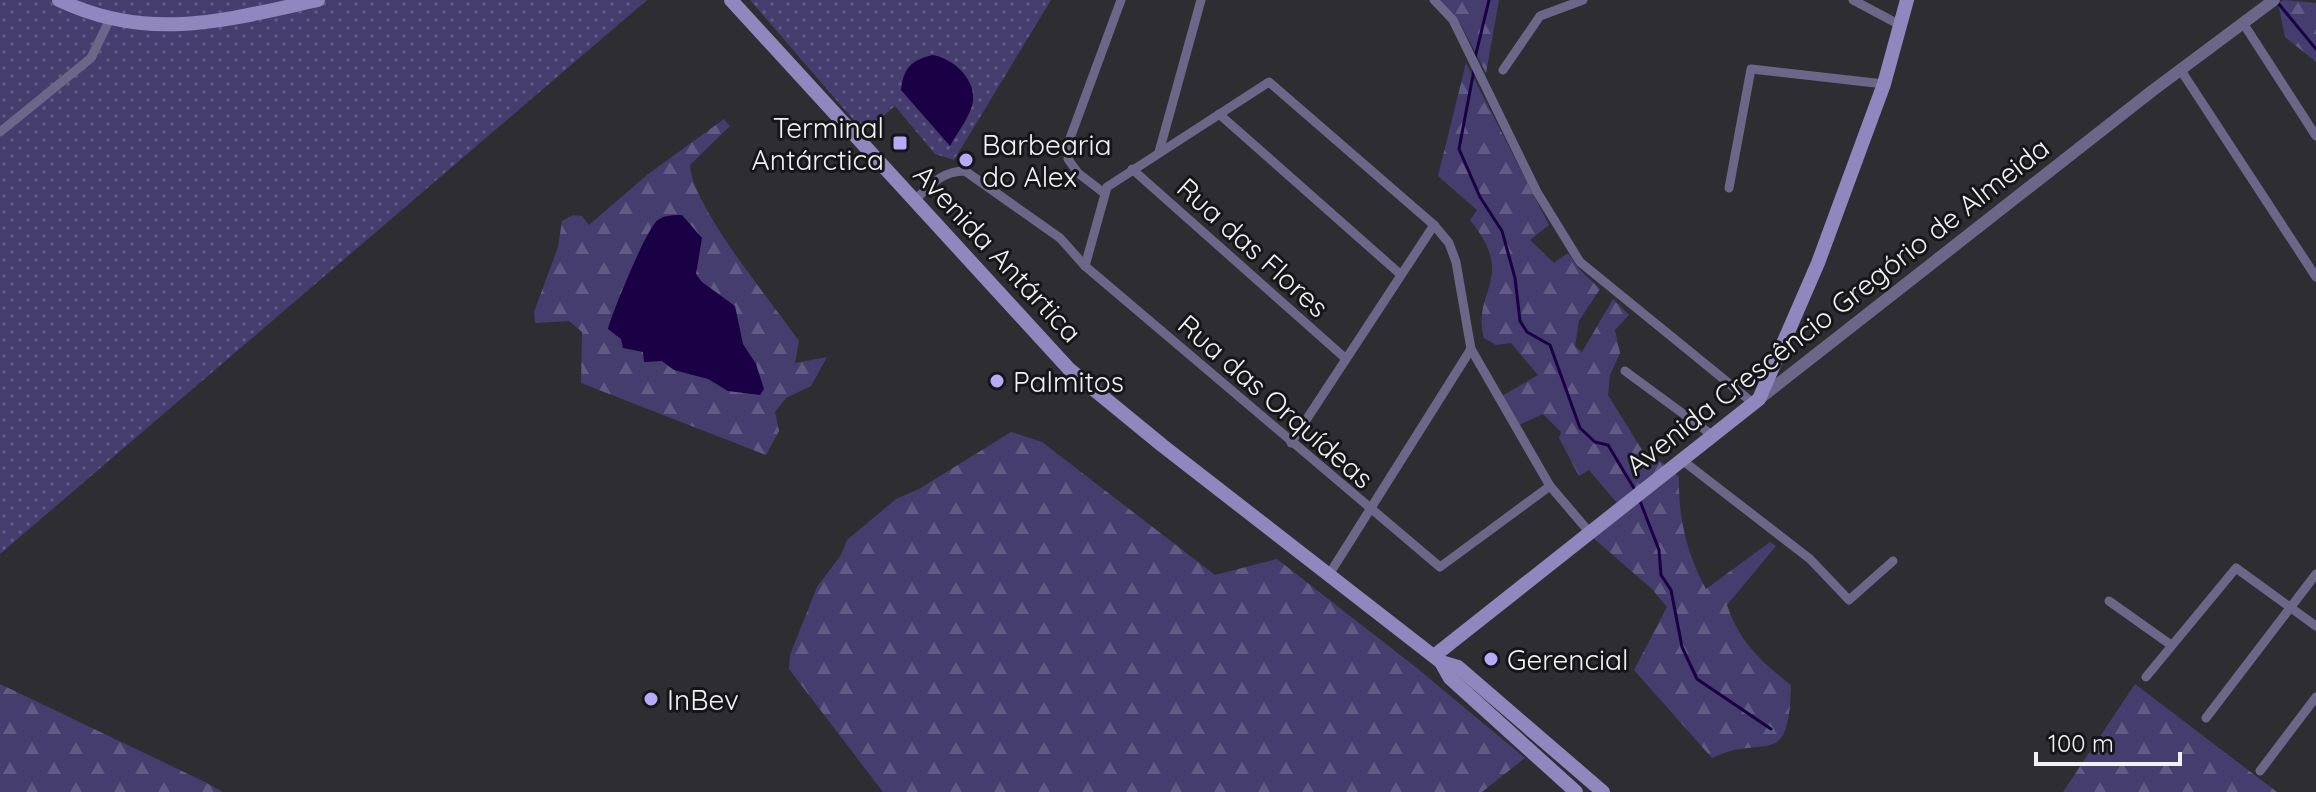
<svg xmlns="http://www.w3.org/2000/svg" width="2316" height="792" font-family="Quicksand,sans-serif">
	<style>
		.grass { fill: url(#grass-dots) }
		.forest { fill: url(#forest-firs) }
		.water { fill: #1a0045 }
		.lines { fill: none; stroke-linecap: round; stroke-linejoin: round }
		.stream { stroke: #1a0045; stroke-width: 3 }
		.minor { stroke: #6c6789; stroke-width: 9 }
		.tertiary { stroke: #6c6789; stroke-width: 12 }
		.secondary { stroke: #8f87bd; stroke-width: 14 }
		.poi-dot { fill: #b7abf8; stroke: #161618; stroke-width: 3 }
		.labels { text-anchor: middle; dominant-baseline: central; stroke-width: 6; stroke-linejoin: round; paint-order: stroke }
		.poi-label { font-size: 28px; fill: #f1f1f5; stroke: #161618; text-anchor: start }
		.street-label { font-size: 28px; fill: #f1f1f5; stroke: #161618 }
	</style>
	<defs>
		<pattern id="grass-dots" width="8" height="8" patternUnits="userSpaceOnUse" patternTransform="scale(2)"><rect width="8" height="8" fill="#463d6f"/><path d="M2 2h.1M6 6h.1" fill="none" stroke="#615a84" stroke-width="1.8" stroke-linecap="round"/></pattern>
		<pattern id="forest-firs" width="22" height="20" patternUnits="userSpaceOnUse" patternTransform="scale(2)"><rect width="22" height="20" fill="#463d6f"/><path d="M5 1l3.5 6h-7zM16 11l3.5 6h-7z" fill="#615a84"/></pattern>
	</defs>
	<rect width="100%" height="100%" fill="#2e2d32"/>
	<g class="grass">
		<path d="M0 0H647L0 554Z"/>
		<path d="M750 0H1051L954 160 935 154 895 106 864 132Z"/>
	</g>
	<g class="forest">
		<path d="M1440 0H1499L1486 73 1459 21Z"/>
		<path d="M2284 0 2316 3V62L2285 37 2278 3Z"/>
		<path d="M1466 63 1549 225 1530 240 1554 263 1568 253 1578 268 1600 289 1579 321 1575 346 1582 352 1613 299 1629 315 1615 330 1620 353 1610 375 1608 395 1647 458 1660 461 1679 477C1678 518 1687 554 1706 589L1770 542 1776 546 1727 605C1739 641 1761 662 1791 685 1789 773 1765 732 1712 758L1634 670 1667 607 1652 589 1584 530 1617 503 1589 470 1579 476 1559 438 1561 432 1543 414 1519 425 1502 396 1538 375 1511 343 1496 345 1484 338C1471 290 1518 279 1470 220L1477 210 1438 176Z"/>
		<path d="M724 119 730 126 690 165C692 207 772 302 799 341L795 363 827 357 811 386 786 398 775 412 779 431 766 455 581 383 582 332 569 321 535 323 534 312 558 247 562 221 573 215 582 216 589 225 647 175Z"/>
		<path d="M1011 432 1042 442 1215 575 1277 559 1418 669 1525 758 1482 792H883L789 669 790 655 817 587 841 555 847 540 896 499 919 489Z"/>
		<path d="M0 684 205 782 223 792H0Z"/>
		<path d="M2135 684 2277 792H2063Z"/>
	</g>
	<g class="water">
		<path d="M932 55C950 57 975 77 973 99 973 113 957 133 950 146L901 90C904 68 910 61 932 55Z"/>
		<path d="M682 215 702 238 696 274 702 282 735 306 743 344 756 364 764 389 760 395 728 391 708 379 674 370 662 361 644 362 643 352 623 348 621 339 608 329C612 313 647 227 658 220 664 215 675 215 682 215Z"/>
	</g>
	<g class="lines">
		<g class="stream">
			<path d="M2278 3 2316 49"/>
			<path d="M1475 58 1489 0"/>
			<path d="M1474 70 1459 149 1480 197 1502 231 1515 278 1520 321 1527 332 1550 345 1580 428 1595 442 1608 445 1635 490"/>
			<path d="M1640 501 1659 550 1661 575 1671 590 1682 647 1697 679 1771 729"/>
		</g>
		<g class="minor">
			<path d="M1434 0 1453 20 1537 192 1580 262 1753 403"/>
			<path d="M1853 0 1900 25"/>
			<path d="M2243 23 2316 136"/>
			<path d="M2180 69 2316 277"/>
			<path d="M1503 70 1540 16 1583 0"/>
			<path d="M1219 114 1400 274"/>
			<path d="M0 132 91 58 110 19"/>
			<path d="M1159 152 1201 0"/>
			<path d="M1132 169 1345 358"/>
			<path d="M1729 188 1751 69 1884 84"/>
			<path d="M1104 193 1078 173 1068 159 1069 141 1121 0"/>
			<path d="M914 201C930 186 941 171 965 171L1060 238 1085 266 1440 567 1550 486"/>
			<path d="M1085 266 1107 187 1269 82 1434 225 1449 243 1456 262 1471 349 1550 486 1591 534"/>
			<path d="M1625 371 1712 435"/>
			<path d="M1291 443 1434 225"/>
			<path d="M1682 460 1810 559 1849 600 1893 561"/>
			<path d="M1330 573 1471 349"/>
			<path d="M2109 601 2171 645"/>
			<path d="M2146 677 2236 568 2316 626"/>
			<path d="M2206 718 2316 574"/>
			<path d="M2260 771 2316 697"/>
		</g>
		<path class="tertiary" d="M1759 399 2152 91 2274 0"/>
		<g class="secondary">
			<path d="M59 0C149 43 226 20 318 0"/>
			<path d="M731 0 1069 369 1163 446 1441 662 1458 667 1603 792"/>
			<path d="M1434 656 1759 399 1818 263 1884 84 1907 0"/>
			<path d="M1441 662 1450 678 1576 792"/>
		</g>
	</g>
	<g class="poi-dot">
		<rect x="892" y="135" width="16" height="16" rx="4"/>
		<circle cx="966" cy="160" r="8"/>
		<circle cx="997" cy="381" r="8"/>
		<circle cx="1491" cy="659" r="8"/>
		<circle cx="651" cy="699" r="8"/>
	</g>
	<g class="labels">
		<g class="poi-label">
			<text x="884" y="127" text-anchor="end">Terminal<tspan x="884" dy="32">Antárctica</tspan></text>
			<text x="982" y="144">Barbearia<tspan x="982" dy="32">do Alex</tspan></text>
			<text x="1013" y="381">Palmitos</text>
			<text x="1507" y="659">Gerencial</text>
			<text x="667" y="699">InBev</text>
		</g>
		<g class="street-label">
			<text transform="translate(1253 247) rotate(42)">Rua das Flores</text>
			<text transform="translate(998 253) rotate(47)">Avenida Antártica</text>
			<text transform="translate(1837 306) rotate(-38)">Avenida Crescêncio Gregório de Almeida</text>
			<text transform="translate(1276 401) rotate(41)">Rua das Orquídeas</text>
		</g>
	</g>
	<path d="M2036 752v12h144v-12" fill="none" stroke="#f1f1f5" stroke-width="4"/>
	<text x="2048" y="752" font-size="24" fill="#f1f1f5" stroke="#161618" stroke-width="6" paint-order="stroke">100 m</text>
</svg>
